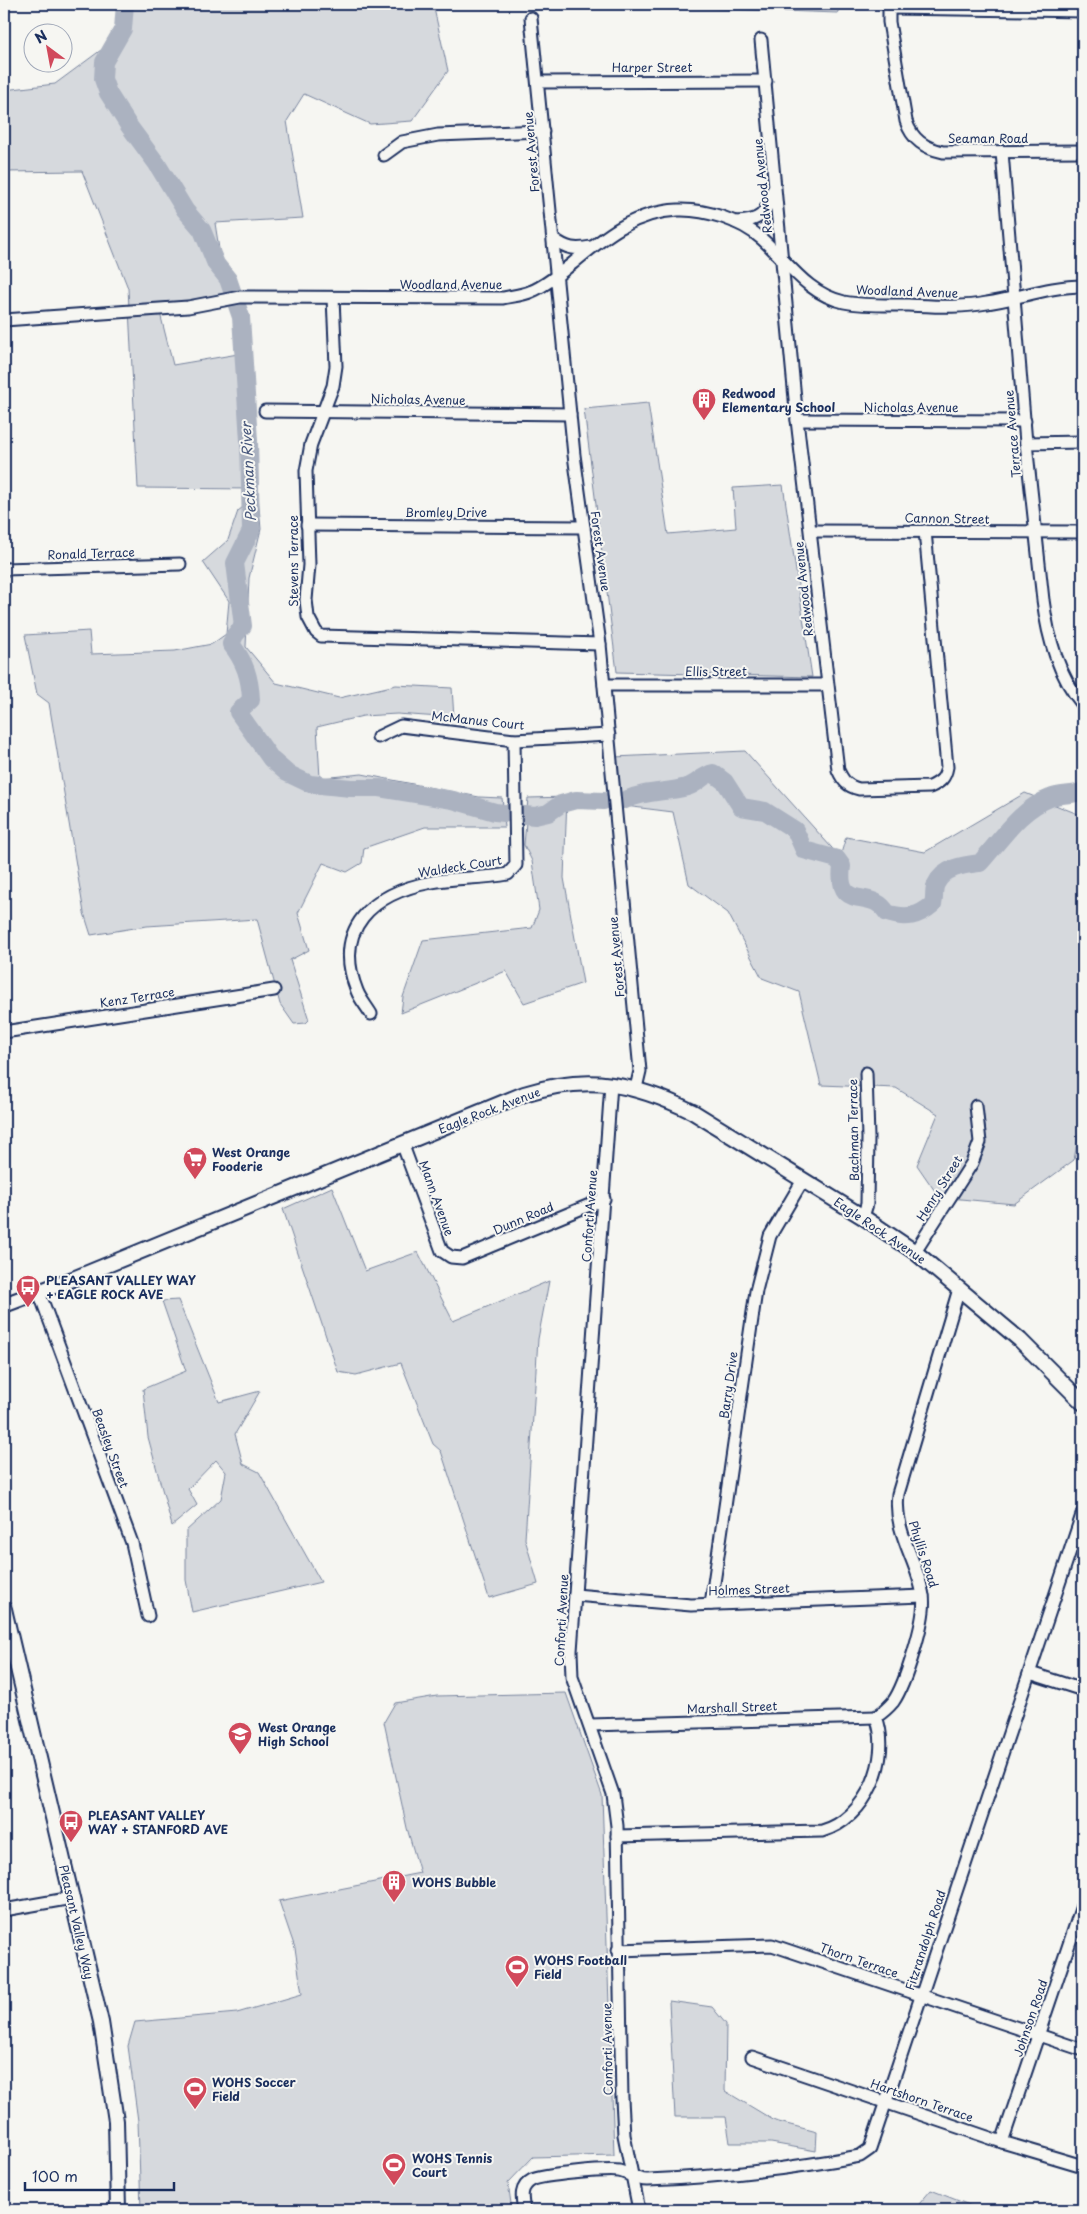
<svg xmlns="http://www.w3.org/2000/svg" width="1087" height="2214" font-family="'Playpen Sans',sans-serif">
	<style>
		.green { fill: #d6d9dd; stroke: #78849e }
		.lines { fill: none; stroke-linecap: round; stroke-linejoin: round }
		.river { stroke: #abb2c0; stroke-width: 18 }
		.minor-casing { stroke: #1b2f5e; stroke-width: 15 }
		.major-casing { stroke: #1b2f5e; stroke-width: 18 }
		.minor { stroke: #f6f6f2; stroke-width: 11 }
		.major { stroke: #f6f6f2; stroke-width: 14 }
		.labels { text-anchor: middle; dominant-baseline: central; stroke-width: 4; stroke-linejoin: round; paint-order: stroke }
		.street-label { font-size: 12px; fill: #1b2f5e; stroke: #f6f6f2 }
		.poi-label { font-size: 12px; font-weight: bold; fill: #1b2f5e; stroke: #f6f6f2; text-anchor: start }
		.water-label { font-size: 14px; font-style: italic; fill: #46567b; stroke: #f6f6f2 }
	</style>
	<rect width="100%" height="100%" fill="#f6f6f2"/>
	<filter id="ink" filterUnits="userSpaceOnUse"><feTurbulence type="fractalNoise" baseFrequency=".02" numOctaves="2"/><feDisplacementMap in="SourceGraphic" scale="10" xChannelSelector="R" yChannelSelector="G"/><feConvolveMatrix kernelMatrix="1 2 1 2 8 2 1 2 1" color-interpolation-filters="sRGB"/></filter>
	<g filter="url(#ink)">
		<g class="green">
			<path d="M122 4H433L448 71 412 121 370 124 304 94 287 121 303 218 215 223 227 301 160 313 173 365 244 353 253 489 138 488 128 288 82 171 4 172V90L55 84 120 36Z"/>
			<path d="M582 4H838V13Z"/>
			<path d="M648 403 668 534 736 528 733 488 783 485 812 677 617 672 584 409Z"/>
			<path d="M258 495 261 529 249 578 246 647 276 683 339 698 396 685 452 688 454 718 397 714 363 716 317 727 320 778 362 774 479 797 502 798 505 827H425L364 848 362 863 347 872 323 863 298 913 309 950 290 960 309 1020 306 1023 294 1024 280 1004 257 919 147 926 91 935 84 913 49 703 37 694 25 635 89 631 91 654 175 651 212 644 226 634 229 601 203 562 228 540 238 511Z"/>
			<path d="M745 751 840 857 846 837 925 852 1025 793 1083 816V1109L1074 1160 1014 1204 939 1197 917 1165 938 1114 896 1088 821 1085 799 992 762 978 728 913 689 884 673 812 617 805 614 757Z"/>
			<path d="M567 797 564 878 583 983 524 1003 506 971 401 1013 403 997 423 940 532 928 539 910 532 861 524 845 528 798Z"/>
			<path d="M332 1187 365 1271 418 1252 453 1321 549 1281 538 1339 525 1539 538 1584 489 1598 441 1451 433 1444 401 1363 356 1375 338 1372 283 1209Z"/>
			<path d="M178 1300 219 1402 260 1391 235 1434 243 1464 259 1472 321 1582 192 1612 186 1580V1531L221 1499 226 1472 216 1460 188 1489 197 1505 172 1526 148 1437 143 1389 186 1371 162 1301Z"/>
			<path d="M566 1693 602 1795 614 2155 533 2157 508 2183 512 2210H141L138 2121 128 2046 135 2022 237 2013 302 1994 295 1948 279 1901 420 1873 407 1828 384 1722 395 1703 437 1696Z"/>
			<path d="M669 2001 712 2007 726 2024 725 2091 775 2121 817 2132 816 2151 771 2143H730L726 2117H675Z"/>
			<path d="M931 2190 982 2210H914Z"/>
		</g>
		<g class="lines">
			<g class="river">
				<path d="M125 4 123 29 104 62 103 79 108 93 129 126 157 164 185 210 202 230 216 264 228 279 241 317 249 441 251 531 235 563 243 626 235 635 231 644C245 662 250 677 251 700L238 712 271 759 287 773 310 784 351 788H379L453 800 495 812 535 816 548 813 561 804 576 800 604 801"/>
				<path d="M625 800C647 790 665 793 687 787 698 784 702 775 713 773L725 782 741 807 765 811 795 830 804 850 837 859 842 866C836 914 872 886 887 913 906 919 918 917 933 904 935 898 933 890 936 884 944 867 964 865 980 863 1001 840 1020 809 1050 798 1060 793 1073 796 1083 791"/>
			</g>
			<defs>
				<g id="minor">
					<path d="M889 4V22L906 121C912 140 925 148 943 152L1083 151"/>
					<path d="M889 8 1083 11"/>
					<path d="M531 18 574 455 600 644 640 1071 636 1088"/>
					<path d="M761 40 797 420 838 770C843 781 847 786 859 789L930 787C941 782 945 778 947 767L925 531"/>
					<path d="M539 82 766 81"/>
					<path d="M1002 152 1026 443 1043 600C1048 638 1058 675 1083 705"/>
					<path d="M384 155 402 142 438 135 543 131"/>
					<path d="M735 222C761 221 766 215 773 190"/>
					<path d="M554 239C567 249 575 250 591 247"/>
					<path d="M333 298 336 366 333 386 311 444 306 471 309 565 306 600 308 617 316 632 321 636 600 644"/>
					<path d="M4 320 188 307 240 297 503 298C512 296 524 295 532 291 547 285 560 273 573 263 604 237 634 212 678 210 705 209 741 220 762 239 788 262 807 294 844 302 865 306 887 305 908 305 934 306 961 308 987 303 1020 298 1050 286 1083 286"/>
					<path d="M265 411 570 414"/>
					<path d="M797 420 1025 421"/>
					<path d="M1026 443 1083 442"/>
					<path d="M307 525 584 527"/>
					<path d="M811 531 1083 532"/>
					<path d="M4 569 180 564"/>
					<path d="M604 685H827"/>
					<path d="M378 737 401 726 514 740 609 735"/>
					<path d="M371 1014C367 1007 360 999 357 991 332 928 373 893 432 882 457 877 483 879 508 874L516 865 514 740"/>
					<path d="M4 1032 274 990"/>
					<path d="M611 1084 571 1651 572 1677 613 1794 617 1826 622 2099 624 2135 639 2210"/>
					<path d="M402 1143 442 1251 451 1257 462 1258 604 1199"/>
					<path d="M863 1217 867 1204 868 1138 866 1073"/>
					<path d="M915 1252 972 1163 980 1142 976 1106"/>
					<path d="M39 1292 132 1543 148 1616"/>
					<path d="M575 1595 691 1605 923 1596"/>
					<path d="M711 1604 756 1291 770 1236 803 1180"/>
					<path d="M1030 1673 1083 1690"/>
					<path d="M876 1717C882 1713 888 1708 893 1702 905 1685 927 1617 923 1596 918 1561 893 1532 898 1494L959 1289"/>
					<path d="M590 1725 876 1717"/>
					<path d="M617 1836 822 1831C866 1819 892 1758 876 1717"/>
					<path d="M4 1910 72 1898"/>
					<path d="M618 1950 772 1945 1083 2050"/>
					<path d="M752 2057 1002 2142 1083 2166"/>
					<path d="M1002 2142 1083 1903"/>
					<path d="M524 2210C522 2199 519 2187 532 2180 542 2175 607 2169 619 2171 629 2173 637 2181 648 2180 720 2177 789 2169 860 2156L870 2149 1083 1512"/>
				</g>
				<g id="major">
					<path d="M4 1305 73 1279 524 1094C588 1074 634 1083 693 1112L863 1217 915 1252 1020 1340 1083 1403"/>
					<path d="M4 1609 101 2022 116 2121 118 2210"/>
				</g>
			</defs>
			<use href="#minor" class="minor-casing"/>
			<use href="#major" class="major-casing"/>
			<use href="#minor" class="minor"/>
			<use href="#major" class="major"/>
		</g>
	</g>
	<defs>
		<symbol id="building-pin" viewBox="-11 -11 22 30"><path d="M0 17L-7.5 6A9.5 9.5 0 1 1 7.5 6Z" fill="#d1495b" stroke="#f6f6f2"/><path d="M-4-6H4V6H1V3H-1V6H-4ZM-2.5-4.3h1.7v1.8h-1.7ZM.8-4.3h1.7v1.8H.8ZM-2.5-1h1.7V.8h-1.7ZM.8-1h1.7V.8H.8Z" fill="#fff"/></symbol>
		<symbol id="supermarket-pin" viewBox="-11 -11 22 30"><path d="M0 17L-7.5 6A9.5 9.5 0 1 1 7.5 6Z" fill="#d1495b" stroke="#f6f6f2"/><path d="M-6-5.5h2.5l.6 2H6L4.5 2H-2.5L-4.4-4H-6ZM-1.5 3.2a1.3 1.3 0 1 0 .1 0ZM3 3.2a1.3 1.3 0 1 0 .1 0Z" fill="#fff"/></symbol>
		<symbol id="bus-pin" viewBox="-11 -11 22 30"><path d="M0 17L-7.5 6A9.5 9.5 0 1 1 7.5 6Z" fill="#d1495b" stroke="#f6f6f2"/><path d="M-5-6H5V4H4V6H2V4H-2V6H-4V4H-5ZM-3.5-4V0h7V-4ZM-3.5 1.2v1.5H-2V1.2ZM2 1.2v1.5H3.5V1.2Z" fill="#fff"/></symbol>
		<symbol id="school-pin" viewBox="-11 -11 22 30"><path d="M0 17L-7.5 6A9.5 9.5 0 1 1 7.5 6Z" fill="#d1495b" stroke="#f6f6f2"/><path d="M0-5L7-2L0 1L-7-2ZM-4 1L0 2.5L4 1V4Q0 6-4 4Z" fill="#fff"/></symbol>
		<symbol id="stadium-pin" viewBox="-11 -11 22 30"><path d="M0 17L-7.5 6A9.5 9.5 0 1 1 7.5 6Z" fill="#d1495b" stroke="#f6f6f2"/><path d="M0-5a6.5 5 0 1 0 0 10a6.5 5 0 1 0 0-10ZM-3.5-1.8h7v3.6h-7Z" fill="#fff"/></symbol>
	</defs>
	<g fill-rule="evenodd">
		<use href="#building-pin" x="690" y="386" width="28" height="38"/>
		<use href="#supermarket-pin" x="181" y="1145" width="28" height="38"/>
		<use href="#bus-pin" x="14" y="1273" width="28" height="38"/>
		<use href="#school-pin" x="226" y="1720" width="28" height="38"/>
		<use href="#bus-pin" x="57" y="1808" width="28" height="38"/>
		<use href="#building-pin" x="380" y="1868" width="28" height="38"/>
		<use href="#stadium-pin" x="503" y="1953" width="28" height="38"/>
		<use href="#stadium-pin" x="181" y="2075" width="28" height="38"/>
		<use href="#stadium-pin" x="380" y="2151" width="28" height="38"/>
	</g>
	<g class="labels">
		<g class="street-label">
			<text x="652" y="67">Harper Street</text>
			<text x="988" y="138">Seaman Road</text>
			<text transform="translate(531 152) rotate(-95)">Forest Avenue</text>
			<text transform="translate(762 186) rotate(-96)">Redwood Avenue</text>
			<text x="451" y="284">Woodland Avenue</text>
			<text transform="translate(907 291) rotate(2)">Woodland Avenue</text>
			<text transform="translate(418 399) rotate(1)">Nicholas Avenue</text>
			<text x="911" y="407">Nicholas Avenue</text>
			<text transform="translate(1012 434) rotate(-95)">Terrace Avenue</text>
			<text x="446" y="512">Bromley Drive</text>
			<text transform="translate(947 518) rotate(1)">Cannon Street</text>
			<text transform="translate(601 551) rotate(82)">Forest Avenue</text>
			<text transform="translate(91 553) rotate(-2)">Ronald Terrace</text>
			<text transform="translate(293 561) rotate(-90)">Stevens Terrace</text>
			<text transform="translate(803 589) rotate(-96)">Redwood Avenue</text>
			<text x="716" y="671">Ellis Street</text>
			<text transform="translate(478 720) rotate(6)">McManus Court</text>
			<text transform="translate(460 866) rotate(-9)">Waldeck Court</text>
			<text transform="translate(616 957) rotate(-95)">Forest Avenue</text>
			<text transform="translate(137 997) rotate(-9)">Kenz Terrace</text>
			<text transform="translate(489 1110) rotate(-21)">Eagle Rock Avenue</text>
			<text transform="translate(853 1130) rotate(-91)">Bachman Terrace</text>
			<text transform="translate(939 1188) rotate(-58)">Henry Street</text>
			<text transform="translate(437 1198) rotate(70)">Mann Avenue</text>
			<text transform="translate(589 1216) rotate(-86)">Conforti Avenue</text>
			<text transform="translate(523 1218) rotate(-23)">Dunn Road</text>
			<text transform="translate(880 1230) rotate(34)">Eagle Rock Avenue</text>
			<text transform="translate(728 1385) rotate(-82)">Barry Drive</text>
			<text transform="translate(111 1448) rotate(70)">Beasley Street</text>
			<text transform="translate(924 1554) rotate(72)">Phyllis Road</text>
			<text transform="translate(749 1589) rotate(-2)">Holmes Street</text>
			<text transform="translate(561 1620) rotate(-87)">Conforti Avenue</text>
			<text transform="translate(732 1707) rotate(-2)">Marshall Street</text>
			<text transform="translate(77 1922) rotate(77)">Pleasant Valley Way</text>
			<text transform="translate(925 1940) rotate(-72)">Fitzrandolph Road</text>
			<text transform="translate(859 1960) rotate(19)">Thorn Terrace</text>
			<text transform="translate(1030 2018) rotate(-71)">Johnson Road</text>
			<text transform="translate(607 2049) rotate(-91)">Conforti Avenue</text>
			<text transform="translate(922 2100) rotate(19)">Hartshorn Terrace</text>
		</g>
		<g class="poi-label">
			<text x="722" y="393">Redwood<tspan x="722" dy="14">Elementary School</tspan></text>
			<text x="212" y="1152">West Orange<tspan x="212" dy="14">Fooderie</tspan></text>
			<text x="46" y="1280">PLEASANT VALLEY WAY<tspan x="46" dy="14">+ EAGLE ROCK AVE</tspan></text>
			<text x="258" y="1727">West Orange<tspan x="258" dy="14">High School</tspan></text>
			<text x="88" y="1815">PLEASANT VALLEY<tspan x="88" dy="14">WAY + STANFORD AVE</tspan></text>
			<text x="412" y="1882">WOHS Bubble</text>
			<text x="534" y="1960">WOHS Football<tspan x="534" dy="14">Field</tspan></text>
			<text x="212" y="2082">WOHS Soccer<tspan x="212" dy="14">Field</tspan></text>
			<text x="412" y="2158">WOHS Tennis<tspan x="412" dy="14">Court</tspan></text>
		</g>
		<g class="water-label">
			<text transform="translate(248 472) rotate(-93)">Peckman River</text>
		</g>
	</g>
	<rect width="1087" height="2214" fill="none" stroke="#f6f6f2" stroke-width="20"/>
	<rect x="10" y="10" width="1067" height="2194" fill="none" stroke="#1b2f5e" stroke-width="2" filter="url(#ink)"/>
	<g transform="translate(48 48) rotate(328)"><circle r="24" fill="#f6f6f2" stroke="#9ea6b7"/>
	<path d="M0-4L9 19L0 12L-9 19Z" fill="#d1495b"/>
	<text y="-8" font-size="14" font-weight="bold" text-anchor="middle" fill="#1b2f5e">N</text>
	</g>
	<path d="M25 2182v8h149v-8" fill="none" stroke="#1b2f5e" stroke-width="2.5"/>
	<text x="32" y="2182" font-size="15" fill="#1b2f5e" stroke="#f6f6f2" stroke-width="4" paint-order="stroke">100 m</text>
</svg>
